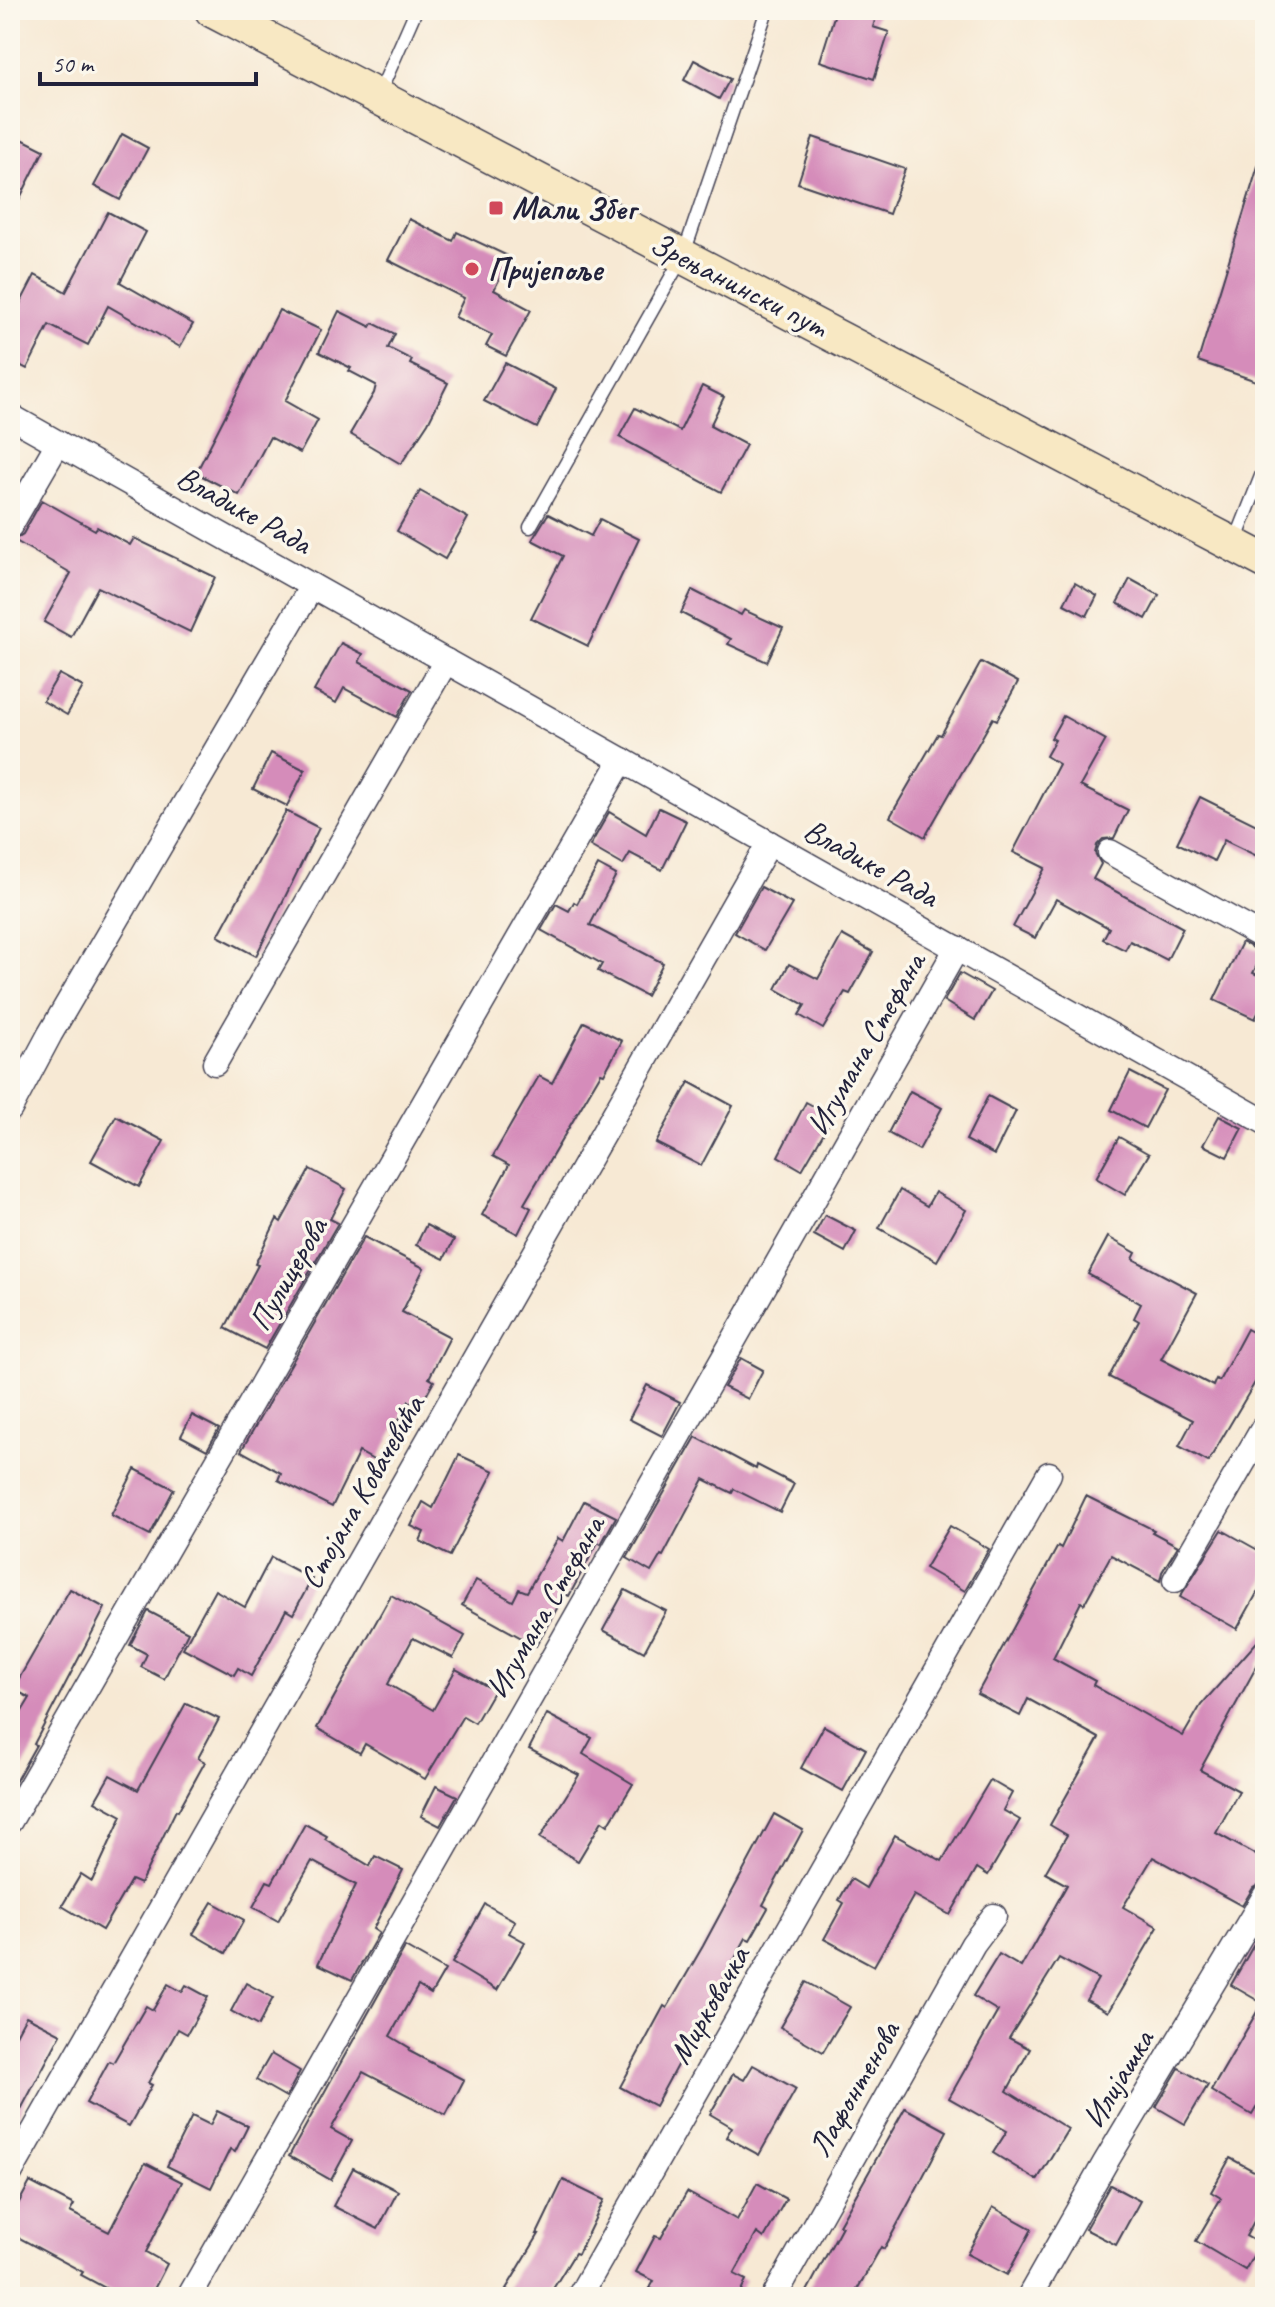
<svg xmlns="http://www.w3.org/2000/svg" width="1275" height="2307" font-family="Caveat,sans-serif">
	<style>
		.building { fill: #d58cba }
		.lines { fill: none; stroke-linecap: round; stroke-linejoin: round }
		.service-casing { stroke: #424052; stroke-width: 15 }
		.minor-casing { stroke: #424052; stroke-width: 27 }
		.secondary-casing { stroke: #424052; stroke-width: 37 }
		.service { stroke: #fff; stroke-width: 12 }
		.minor { stroke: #fff; stroke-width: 24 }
		.secondary { stroke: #f8e8c3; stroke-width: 34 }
		.poi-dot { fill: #d1495b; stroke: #fbf7ec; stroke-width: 3 }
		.labels { text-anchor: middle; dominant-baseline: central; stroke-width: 7; stroke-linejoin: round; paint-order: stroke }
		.poi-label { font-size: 32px; font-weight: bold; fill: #22223b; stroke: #fbf7ec; text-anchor: start }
		.street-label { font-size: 32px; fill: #22223b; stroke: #fbf7ec }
	</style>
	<rect width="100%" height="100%" fill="#fbf7ec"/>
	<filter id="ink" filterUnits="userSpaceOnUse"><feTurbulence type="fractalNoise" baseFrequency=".0125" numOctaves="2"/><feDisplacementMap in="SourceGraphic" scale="16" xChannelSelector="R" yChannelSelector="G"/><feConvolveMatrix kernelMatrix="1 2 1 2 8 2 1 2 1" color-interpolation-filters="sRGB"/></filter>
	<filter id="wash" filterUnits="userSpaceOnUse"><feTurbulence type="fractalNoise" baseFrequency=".006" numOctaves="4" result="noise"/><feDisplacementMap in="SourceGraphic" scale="32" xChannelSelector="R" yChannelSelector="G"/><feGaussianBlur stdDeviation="1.8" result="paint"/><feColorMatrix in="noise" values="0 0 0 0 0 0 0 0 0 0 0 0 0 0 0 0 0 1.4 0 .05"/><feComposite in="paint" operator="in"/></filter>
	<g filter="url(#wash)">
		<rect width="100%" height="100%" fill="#f7e9d4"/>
		<g id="blocks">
			<g class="building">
				<path d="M836 10H878L873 27 889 32 874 79 820 61Z"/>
				<path d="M694 60 730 79 719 99 684 80Z"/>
				<path d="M10 133 44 150 10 218Z"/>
				<path d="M122 134 148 148 120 200 94 186Z"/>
				<path d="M813 137 905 169 889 214 798 183Z"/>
				<path d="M1259 163 1265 164V384L1198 361Z"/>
				<path d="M108 212 146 232 120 282 193 324 180 347 108 306 88 345 49 325 27 369 10 360V323L35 275 66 292Z"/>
				<path d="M409 219 453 241 457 232 510 257 494 290 531 310 506 356 486 346 492 335 455 317 464 298 388 260Z"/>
				<path d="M279 310 321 330 285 401 318 420 300 453 270 437 239 495 196 473Z"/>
				<path d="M339 311 371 327 373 323 395 334 388 348 412 360 410 364 448 383 428 423 401 464 350 434 374 393 376 385 349 371 351 368 319 352Z"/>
				<path d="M505 363 556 389 537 428 484 401Z"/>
				<path d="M702 386 724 397 710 426 746 445 721 492 619 437 635 408 680 431Z"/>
				<path d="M420 491 468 518 445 559 397 531Z"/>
				<path d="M42 500 95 530 97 527 130 545 134 538 215 577 190 632 98 587 71 637 44 622 71 573 14 540 23 534Z"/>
				<path d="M548 514 591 536 600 519 639 539 588 646 531 618 563 556 532 540Z"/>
				<path d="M1130 579 1159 595 1146 619 1117 603Z"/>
				<path d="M1075 583 1097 596 1087 616 1064 604Z"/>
				<path d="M692 590 741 615 744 610 783 628 767 662 728 644 731 639 681 613Z"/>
				<path d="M341 643 363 654 359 662 412 690 397 717 344 688 336 703 314 691Z"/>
				<path d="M981 662 1018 682 997 720 993 718 925 837 890 817 938 734 941 735Z"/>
				<path d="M59 674 83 687 67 715 43 701Z"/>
				<path d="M1063 716 1106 740 1080 786 1128 810 1114 838 1103 839 1097 845 1095 853 1101 864 1093 879 1183 928 1167 960 1130 941 1125 950 1103 939 1109 928 1056 899 1035 938 1013 927 1045 868 1013 852 1059 764 1046 756 1055 740 1051 738Z"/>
				<path d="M271 753 305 770 287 806 253 789Z"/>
				<path d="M1200 797 1265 829V860L1224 840 1214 861 1177 843Z"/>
				<path d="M659 808 686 821 662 870 630 853 623 865 590 846 609 812 646 834Z"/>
				<path d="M286 811 319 828 256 956 218 936Z"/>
				<path d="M598 865 616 875 590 925 663 963 646 996 598 971 602 964 541 930 556 904 569 911 574 902 577 904Z"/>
				<path d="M761 887 792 904 765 950 735 933Z"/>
				<path d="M842 935 873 952 850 994 845 992 823 1029 799 1015 805 1005 776 989 789 964 818 979Z"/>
				<path d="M1242 942 1263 953 1253 973 1265 978V999L1255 1019 1214 1000Z"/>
				<path d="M960 973 992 991 975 1020 944 1001Z"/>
				<path d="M584 1022 622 1041 604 1074 601 1073 524 1204 531 1208 518 1234 482 1215 509 1165 493 1156 539 1076 552 1083Z"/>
				<path d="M1130 1072 1165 1090 1145 1128 1111 1110Z"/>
				<path d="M689 1082 733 1106 701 1166 656 1143Z"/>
				<path d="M910 1091 942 1108 919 1150 888 1133Z"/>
				<path d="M988 1096 1016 1111 994 1155 966 1140Z"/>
				<path d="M806 1102 833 1117 802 1170 778 1156Z"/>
				<path d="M116 1116 164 1141 139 1187 91 1161Z"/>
				<path d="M1219 1116 1242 1128 1227 1157 1203 1145Z"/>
				<path d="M1119 1137 1149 1154 1125 1195 1096 1178Z"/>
				<path d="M310 1169 346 1189 330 1219 338 1223 265 1349 225 1328 258 1265 255 1264 277 1219 281 1222Z"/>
				<path d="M900 1190 927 1206 935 1192 966 1210 937 1261 879 1228Z"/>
				<path d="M825 1215 856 1231 845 1252 814 1235Z"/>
				<path d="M426 1225 454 1240 444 1259 416 1245Z"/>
				<path d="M364 1237 424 1268 402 1312 450 1337 429 1378 434 1381 420 1407 409 1401 377 1462 359 1452 332 1507 278 1480 281 1473 241 1451Z"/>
				<path d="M1108 1237 1136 1253 1133 1259 1197 1293 1161 1359 1213 1386 1216 1379 1219 1381 1247 1329 1265 1339V1383L1257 1379 1208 1462 1179 1446 1193 1420 1109 1377 1139 1321 1134 1318 1141 1304 1088 1274Z"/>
				<path d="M741 1358 763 1370 748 1399 724 1387Z"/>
				<path d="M647 1385 680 1402 662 1436 629 1419Z"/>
				<path d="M192 1415 219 1429 207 1450 181 1436Z"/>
				<path d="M696 1437 756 1469 757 1465 794 1484 780 1512 734 1489 732 1493 704 1479 663 1556 661 1555 651 1572 627 1558Z"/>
				<path d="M459 1455 494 1471 450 1556 420 1541 424 1532 411 1526 423 1502 433 1508Z"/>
				<path d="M135 1469 174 1489 150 1535 111 1515Z"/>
				<path d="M1086 1496 1154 1530 1152 1532 1178 1546 1162 1572 1160 1581 1111 1555 1084 1604 1081 1602 1053 1658 1095 1681 1093 1685 1183 1736 1201 1705 1263 1635 1265 1636V1651L1200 1770 1239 1791 1216 1833 1265 1860V1881L1253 1888 1242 1906 1153 1857 1123 1907 1158 1927 1108 2012 1086 2000 1098 1979 1059 1958 1009 2038 1030 2049 1007 2091 1068 2129 1037 2180 993 2153 1007 2131 949 2098 998 2011 973 1996 999 1954 1021 1967 1067 1885 1045 1873 1067 1835 1050 1825 1099 1738 1028 1699 1020 1716 977 1694 1058 1546 1061 1548Z"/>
				<path d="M584 1501 616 1517 601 1544 598 1542 569 1596 565 1594 536 1646 462 1605 476 1580 513 1601 519 1589 527 1592 558 1538 563 1541Z"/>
				<path d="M950 1526 989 1549 965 1591 925 1568Z"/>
				<path d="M1222 1530 1265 1554V1579L1237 1629 1180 1597Z"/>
				<path d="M271 1557 312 1579 293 1614 286 1610 251 1676 238 1668 234 1675 183 1648 215 1590 245 1607Z"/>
				<path d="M70 1589 105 1608 34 1744 36 1745 10 1791V1731L30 1698 13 1689Z"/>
				<path d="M625 1590 666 1611 644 1652 603 1630Z"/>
				<path d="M391 1595 465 1636 453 1658 413 1638 388 1684 433 1710 456 1669 494 1690 475 1723 463 1716 425 1779 365 1744 360 1753 317 1728Z"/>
				<path d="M148 1611 188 1632 164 1679 141 1667 147 1654 130 1645Z"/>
				<path d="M186 1703 219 1719 198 1758 205 1762 178 1811 176 1810 140 1884 131 1880 102 1930 62 1906 81 1874 92 1881 122 1816 95 1801 110 1775 138 1790Z"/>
				<path d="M547 1714 592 1738 583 1754 633 1784 608 1825 602 1821 578 1861 540 1838 579 1775 529 1749Z"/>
				<path d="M824 1726 866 1749 843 1791 801 1768Z"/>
				<path d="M990 1780 1012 1793 1003 1810 1020 1820 988 1875 977 1868 950 1915 914 1895 874 1966 824 1939 844 1903 839 1900 851 1879 866 1888 895 1835 942 1861Z"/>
				<path d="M436 1786 457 1796 440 1826 421 1816Z"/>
				<path d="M774 1814 803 1830 763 1905 768 1908 750 1940 746 1938 655 2106 620 2087 664 2006 667 2008 703 1946Z"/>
				<path d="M305 1824 327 1836 325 1839 370 1866 375 1856 403 1870 373 1929 379 1933 352 1980 318 1964 356 1885 312 1861 278 1921 253 1907 267 1881 272 1883Z"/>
				<path d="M212 1902 244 1920 226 1953 193 1934Z"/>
				<path d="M485 1904 515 1921 509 1933 525 1942 497 1990 452 1963Z"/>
				<path d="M1265 1925V2093L1252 2115 1211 2091 1262 2003 1231 1985Z"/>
				<path d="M405 1947 445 1970 431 1994 418 1986 390 2036 410 2048 409 2051 464 2080 446 2115 363 2072 331 2129 352 2141 331 2180 289 2156Z"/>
				<path d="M806 1982 850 2007 823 2052 780 2027Z"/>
				<path d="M246 1983 273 1998 258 2026 231 2011Z"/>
				<path d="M168 1984 182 1992 186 1985 208 1997 187 2034 178 2029 148 2083 152 2085 129 2126 86 2103 109 2061 113 2063 146 2006 153 2010Z"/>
				<path d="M26 2016 61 2034 10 2130V2046Z"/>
				<path d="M271 2054 300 2071 286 2097 256 2080Z"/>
				<path d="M753 2065 796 2089 759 2155 726 2137 732 2127 710 2114 733 2074 744 2080Z"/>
				<path d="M1179 2068 1208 2085 1185 2124 1156 2107Z"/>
				<path d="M905 2108 947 2131 910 2201 884 2249 881 2247 853 2297H804L842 2226 839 2225Z"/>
				<path d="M217 2111 248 2126 235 2152 230 2149 211 2188 167 2166 192 2116 210 2125Z"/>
				<path d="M1230 2158 1265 2177V2201L1246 2236 1260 2244 1245 2270 1196 2241 1221 2198 1211 2192Z"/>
				<path d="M145 2163 182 2182 146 2252 167 2264 150 2297H122L81 2275 83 2272 10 2233V2219L30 2182 74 2205 70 2212 109 2232Z"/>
				<path d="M353 2168 398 2191 378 2229 333 2206Z"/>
				<path d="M563 2180 604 2200 578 2254 575 2253 548 2297H520L506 2289 539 2234H537Z"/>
				<path d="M757 2183 786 2199 764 2238 757 2233 734 2274 746 2280 738 2297H667L650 2288 654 2281 636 2272 655 2236 661 2238 687 2192 737 2220Z"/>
				<path d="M1110 2185 1140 2201 1116 2245 1085 2229Z"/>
				<path d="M993 2207 1032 2229 1007 2275 967 2254Z"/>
			</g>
		</g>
	</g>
	<g filter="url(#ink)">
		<use href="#blocks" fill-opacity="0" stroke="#424052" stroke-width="2"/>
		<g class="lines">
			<defs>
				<g id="service">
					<path d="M379 94 416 10"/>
					<path d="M530 527 683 256 767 10"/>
					<path d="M1235 542 1265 466"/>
				</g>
				<g id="minor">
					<path d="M10 416 1265 1122"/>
					<path d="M10 526 58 443"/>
					<path d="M1110 852 1265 938"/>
					<path d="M215 1063 446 661"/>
					<path d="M10 1109 50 1034 312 586"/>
					<path d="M1175 1580 1265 1425"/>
					<path d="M10 1821 622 760"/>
					<path d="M10 2173 769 843"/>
					<path d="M189 2297 957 948"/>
					<path d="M579 2297 1049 1474"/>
					<path d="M774 2297 973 1944 994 1916"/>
					<path d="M1029 2297 1105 2163 1265 1896"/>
				</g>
				<path id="secondary" d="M212 10 1265 561"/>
			</defs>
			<use href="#service" class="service-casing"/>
			<use href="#minor" class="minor-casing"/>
			<use href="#secondary" class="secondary-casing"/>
			<use href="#service" class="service"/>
			<use href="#minor" class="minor"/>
			<use href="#secondary" class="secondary"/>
		</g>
	</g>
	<g class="poi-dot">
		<rect x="488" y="200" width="16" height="16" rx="4"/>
		<circle cx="472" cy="269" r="8"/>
	</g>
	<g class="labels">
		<g class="poi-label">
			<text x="512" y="208">Мали Збег</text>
			<text x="488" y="269">Пријепоље</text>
		</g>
		<g class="street-label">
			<text transform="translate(739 285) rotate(27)">Зрењанински пут</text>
			<text transform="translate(244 510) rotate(29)">Владике Рада</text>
			<text transform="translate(871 863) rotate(29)">Владике Рада</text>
			<text transform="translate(866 1044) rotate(-60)">Игумана Стефана</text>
			<text transform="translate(288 1274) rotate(-60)">Пулицерова</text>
			<text transform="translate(362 1492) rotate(-60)">Стојана Ковачевића</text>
			<text transform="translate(545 1607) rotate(-60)">Игумана Стефана</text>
			<text transform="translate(709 2005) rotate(-60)">Мирковачка</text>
			<text transform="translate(1118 2079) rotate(-59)">Илијашка</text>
			<text transform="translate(854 2089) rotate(-60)">Лафонтенова</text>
		</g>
	</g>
	<rect width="1275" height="2307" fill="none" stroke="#fbf7ec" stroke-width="40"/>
	<path d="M40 72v12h216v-12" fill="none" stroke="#22223b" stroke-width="4"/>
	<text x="52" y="72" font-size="24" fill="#22223b" stroke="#fbf7ec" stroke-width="6" paint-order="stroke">50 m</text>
</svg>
